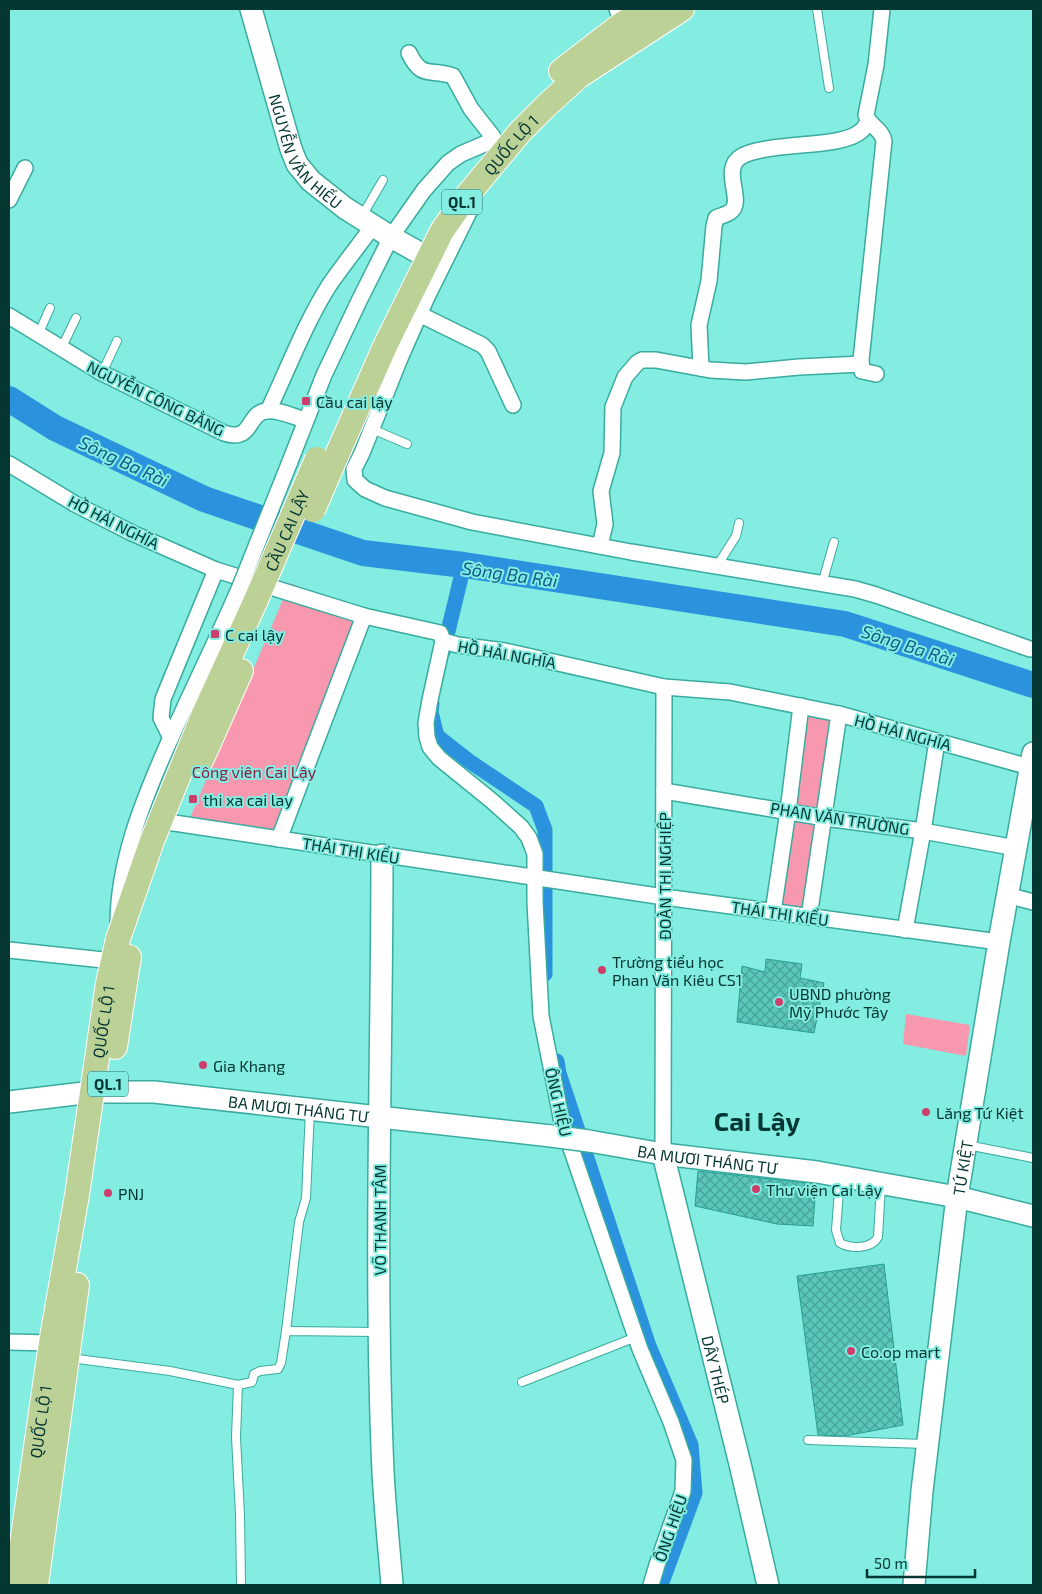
<svg xmlns="http://www.w3.org/2000/svg" width="1042" height="1594" font-family="'Exo 2',sans-serif">
	<style>
		.green { fill: #f798ae }
		.lines { fill: none; stroke-linecap: round; stroke-linejoin: round }
		.canal { stroke: #2b93de; stroke-width: 15 }
		.river { stroke: #2b93de; stroke-width: 26 }
		.building { fill: url(#building-cross-hatch); stroke: #299e93 }
		.lane-casing { stroke: #3aab9f; stroke-width: 10 }
		.street-casing { stroke: #3aab9f; stroke-width: 18 }
		.secondary-casing { stroke: #3aab9f; stroke-width: 24 }
		.primary-casing { stroke: #fff; stroke-width: 26 }
		.lane { stroke: #fff; stroke-width: 8 }
		.street { stroke: #fff; stroke-width: 15 }
		.secondary { stroke: #fff; stroke-width: 21 }
		.primary { stroke: #bcd196; stroke-width: 24 }
		.street-bridge-casing { stroke: #3aab9f; stroke-width: 18; stroke-linecap: butt }
		.secondary-bridge-casing { stroke: #3aab9f; stroke-width: 24; stroke-linecap: butt }
		.primary-bridge-casing { stroke: #fff; stroke-width: 26; stroke-linecap: butt }
		.street-bridge { stroke: #fff; stroke-width: 15 }
		.secondary-bridge { stroke: #fff; stroke-width: 21 }
		.primary-bridge { stroke: #bcd196; stroke-width: 24 }
		.poi-dot { fill: #cc3e6b; stroke: #82ede0; stroke-width: 2 }
		.labels { text-anchor: middle; dominant-baseline: central; stroke-width: 4; stroke-linejoin: round; paint-order: stroke }
		.shield { fill: #82ede0; stroke: #2a6d66; stroke-width: 1 }
		.shield-label { font-size: 15px; font-weight: bold; fill: #043632 }
		.street-label { font-size: 16px; fill: #043632; stroke: #82ede0 }
		.poi-label { font-size: 16px; fill: #043632; stroke: #82ede0; text-anchor: start }
		.park-label { font-size: 16px; fill: #882143; stroke: #82ede0 }
		.water-label { font-size: 18px; font-style: italic; fill: #11598b; stroke: #82ede0 }
		.town-label { font-size: 26px; font-weight: bold; fill: #043632; stroke: #82ede0 }
	</style>
	<defs>
		<pattern id="building-cross-hatch" width="8" height="8" patternUnits="userSpaceOnUse" patternTransform="scale(1.25)"><rect width="8" height="8" fill="#5ac7ba"/><path d="M0 0l8 8M0 8l8-8" fill="none" stroke="#48a298"/></pattern>
	</defs>
	<rect width="100%" height="100%" fill="#82ede0"/>
	<g class="green">
		<path d="M290 583 362 613 270 837 187 825Z"/>
		<path d="M801 706 839 714 809 917 773 912Z"/>
		<path d="M906 1014 970 1025 966 1056 903 1044Z"/>
	</g>
	<g class="lines">
		<g class="canal">
			<path d="M443 652 464 565"/>
			<path d="M432 703 431 712 437 736 469 761 536 806 545 830V974"/>
			<path d="M557 1061 559 1073 649 1346 691 1445 695 1493 661 1585"/>
		</g>
		<path class="river" d="M9 399 55 428 204 499 363 553 464 565 845 624 1033 685"/>
	</g>
	<g class="building">
		<path d="M766 959 802 964 800 978 824 983 814 1033 737 1022 742 966 765 972Z"/>
		<path d="M698 1171 816 1184 813 1226 777 1224 695 1206Z"/>
		<path d="M884 1264 903 1425 845 1436 818 1435 797 1276Z"/>
	</g>
	<g class="lines">
		<defs>
			<g id="lane">
				<path d="M817 9 829 88"/>
				<path d="M362 216 383 180"/>
				<path d="M38 335 50 308"/>
				<path d="M61 349 76 318"/>
				<path d="M102 373 117 341"/>
				<path d="M372 429 407 444"/>
				<path d="M717 566 736 536 739 523"/>
				<path d="M822 584 834 542"/>
				<path d="M967 1145 1033 1158"/>
				<path d="M840 1178 836 1230 840 1243C851 1249 872 1249 878 1237L881 1185"/>
				<path d="M286 1331 299 1222 306 1198 310 1110"/>
				<path d="M70 1358 170 1371 238 1385 236 1437 240 1515 241 1585"/>
				<path d="M522 1382 636 1337"/>
				<path d="M238 1385 252 1382 254 1374 260 1371 278 1369 281 1363 286 1331 378 1332"/>
				<path d="M808 1440 925 1444"/>
			</g>
			<g id="street">
				<path d="M617 9 622 24"/>
				<path d="M409 53C422 80 430 68 453 76L471 109 493 137"/>
				<path d="M9 200 25 168"/>
				<path d="M473 204 427 297 401 356 362 453 354 469 355 480 365 489 385 498 472 522 631 552 855 589 876 595 1030 649"/>
				<path d="M419 314 482 345 488 351 513 405"/>
				<path d="M9 316 102 373 224 433C253 443 247 413 266 411 278 409 294 417 305 420"/>
				<path d="M701 368 699 325 709 281 714 226 716 218C720 216 726 215 730 212 746 201 719 169 742 156 772 141 842 149 861 131 864 129 866 125 868 122"/>
				<path d="M876 374 862 371 861 360 884 141C882 129 869 126 866 115L876 65 882 9"/>
				<path d="M268 411C288 369 305 323 330 284 344 264 359 245 373 226"/>
				<path d="M9 464 75 504 132 533 216 570 364 616 440 633 443 641"/>
				<path d="M289 464 324 375 359 301 391 237 424 190 448 163 461 154 489 142"/>
				<path d="M600 546 605 524 601 491 612 453 613 407 625 377 637 363 642 360H656L710 370 746 372 799 367 861 364"/>
				<path d="M443 641 430 700 426 723 427 737 430 747 439 758 492 801 521 827 529 838 535 854V902L541 1016 562 1122 640 1349 671 1422 684 1460 683 1491 657 1565 651 1585"/>
				<path d="M443 641 458 645 505 651 664 687 730 692 839 714 1033 768"/>
				<path d="M171 738 161 718 163 699 216 570"/>
				<path d="M664 791 825 818 923 831 1016 848"/>
				<path d="M161 821 664 897 999 942"/>
				<path d="M279 839 364 616"/>
				<path d="M1007 895 1033 902"/>
				<path d="M773 912 788 811 801 706"/>
				<path d="M809 917 839 714"/>
				<path d="M118 921C119 862 141 806 164 753 188 698 215 644 239 589"/>
				<path d="M905 930 923 831 937 741"/>
				<path d="M9 950 113 961"/>
				<path d="M663 1154 664 687"/>
				<path d="M9 1342 51 1343"/>
			</g>
			<g id="secondary">
				<path id="s1" d="M251 9 291 149 297 164 311 181 345 208 391 237 416 251"/>
				<path d="M382 855C382 1060 374 1266 383 1472 385 1510 389 1548 392 1585"/>
				<path id="s2" d="M9 1102 92 1092H154L551 1136"/>
				<path id="s3" d="M589 1141 663 1154 817 1172 957 1197 1033 1216"/>
				<path id="s4" d="M663 1154 740 1464 768 1585"/>
				<path id="s5" d="M914 1585 922 1491 957 1197 999 942 1033 753"/>
			</g>
			<g id="primary">
				<path d="M561 71 622 24 647 9"/>
				<path id="s6" d="M332 466 386 344 442 231 465 198 520 132 546 106 579 76 682 9"/>
				<path d="M201 761 241 671"/>
				<path d="M115 1047 129 957"/>
				<path id="s7" d="M16 1585 51 1343 77 1195 108 983 118 939 152 841 203 716 256 600"/>
				<path d="M36 1585 77 1285"/>
			</g>
		</defs>
		<use href="#lane" class="lane-casing"/>
		<use href="#street" class="street-casing"/>
		<use href="#secondary" class="secondary-casing"/>
		<use href="#primary" class="primary-casing"/>
		<use href="#lane" class="lane"/>
		<use href="#street" class="street"/>
		<use href="#secondary" class="secondary"/>
		<use href="#primary" class="primary"/>
		<defs>
			<path id="street-bridge" d="M239 589 289 464"/>
			<path id="secondary-bridge" d="M551 1136 589 1141"/>
			<g id="primary-bridge">
				<path d="M313 510 332 466"/>
				<path id="s8" d="M256 600 317 459"/>
			</g>
		</defs>
		<use href="#street-bridge" class="street-bridge-casing"/>
		<use href="#secondary-bridge" class="secondary-bridge-casing"/>
		<use href="#primary-bridge" class="primary-bridge-casing"/>
		<use href="#street-bridge" class="street-bridge"/>
		<use href="#secondary-bridge" class="secondary-bridge"/>
		<use href="#primary-bridge" class="primary-bridge"/>
	</g>
	<g class="poi-dot">
		<rect x="301" y="396" width="10" height="10" rx="2.5"/>
		<rect x="210" y="629" width="10" height="10" rx="2.5"/>
		<rect x="188" y="794" width="10" height="10" rx="2.5"/>
		<circle cx="602" cy="970" r="5"/>
		<circle cx="779" cy="1002" r="5"/>
		<circle cx="203" cy="1065" r="5"/>
		<circle cx="926" cy="1112" r="5"/>
		<circle cx="756" cy="1189" r="5"/>
		<circle cx="108" cy="1193" r="5"/>
		<circle cx="851" cy="1351" r="5"/>
	</g>
	<g class="labels">
		<g class="shield">
			<rect x="442" y="189.5" width="40" height="25" rx="4"/>
			<rect x="88" y="1071.5" width="40" height="25" rx="4"/>
		</g>
		<g class="shield-label">
			<text x="462" y="202">QL.1</text>
			<text x="108" y="1084">QL.1</text>
		</g>
		<g class="street-label">
			<text stroke="none"><textPath href="#s6" startOffset="370">QUỐC LỘ 1</textPath></text>
			<text stroke="none"><textPath href="#s1" startOffset="155">NGUYỄN VĂN HIẾU</textPath></text>
			<text transform="translate(156 398) rotate(26)">NGUYỄN CÔNG BẰNG</text>
			<text transform="translate(114 522) rotate(27)">HỒ HẢI NGHĨA</text>
			<text stroke="none"><textPath href="#s8" startOffset="76">CẦU CAI LẬY</textPath></text>
			<text transform="translate(507 654) rotate(10)">HỒ HẢI NGHĨA</text>
			<text transform="translate(903 732) rotate(15)">HỒ HẢI NGHĨA</text>
			<text transform="translate(840 818) rotate(9)">PHAN VĂN TRƯỜNG</text>
			<text transform="translate(351 850) rotate(9)">THÁI THỊ KIỂU</text>
			<text transform="translate(664 876) rotate(-90)">ĐOÀN THỊ NGHIỆP</text>
			<text transform="translate(780 913) rotate(8)">THÁI THỊ KIỂU</text>
			<text stroke="none"><textPath href="#s7" startOffset="570">QUỐC LỘ 1</textPath></text>
			<text transform="translate(559 1102) rotate(77)">ÔNG HIỆU</text>
			<text stroke="none"><textPath href="#s2" startOffset="291">BA MƯƠI THÁNG TƯ</textPath></text>
			<text stroke="none"><textPath href="#s3" startOffset="120">BA MƯƠI THÁNG TƯ</textPath></text>
			<text stroke="none"><textPath href="#s5" startOffset="420">TỨ KIỆT</textPath></text>
			<text transform="translate(379 1220) rotate(-90)">VÕ THANH TÂM</text>
			<text stroke="none"><textPath href="#s4" startOffset="222">DÂY THÉP</textPath></text>
			<text stroke="none"><textPath href="#s7" startOffset="165">QUỐC LỘ 1</textPath></text>
			<text transform="translate(670 1528) rotate(-71)">ÔNG HIỆU</text>
		</g>
		<g class="poi-label">
			<text x="316" y="401">Cầu cai lậy</text>
			<text x="225" y="634">C cai lậy</text>
			<text x="203" y="799">thi xa cai lay</text>
			<text x="612" y="961">Trường tiểu học<tspan x="612" dy="18">Phan Văn Kiêu CS1</tspan></text>
			<text x="789" y="993">UBND phường<tspan x="789" dy="18">Mỹ Phước Tây</tspan></text>
			<text x="213" y="1065">Gia Khang</text>
			<text x="936" y="1112">Lăng Tứ Kiệt</text>
			<text x="766" y="1189">Thư viện Cai Lậy</text>
			<text x="118" y="1193">PNJ</text>
			<text x="861" y="1351">Co.op mart</text>
		</g>
		<g class="park-label">
			<text x="254" y="771">Công viên Cai Lậy</text>
		</g>
		<g class="water-label">
			<text transform="translate(124 461) rotate(25)">Sông Ba Rài</text>
			<text transform="translate(510 574) rotate(8)">Sông Ba Rài</text>
			<text transform="translate(908 645) rotate(18)">Sông Ba Rài</text>
		</g>
		<g class="town-label">
			<text x="757" y="1120">Cai Lậy</text>
		</g>
	</g>
	<rect width="1042" height="1594" fill="none" stroke="#043632" stroke-width="20"/>
	<path d="M867 1569v8h108v-8" fill="none" stroke="#043632" stroke-width="2.5"/>
	<text x="874" y="1569" font-size="15" fill="#043632" stroke="#82ede0" stroke-width="4" paint-order="stroke">50 m</text>
</svg>
